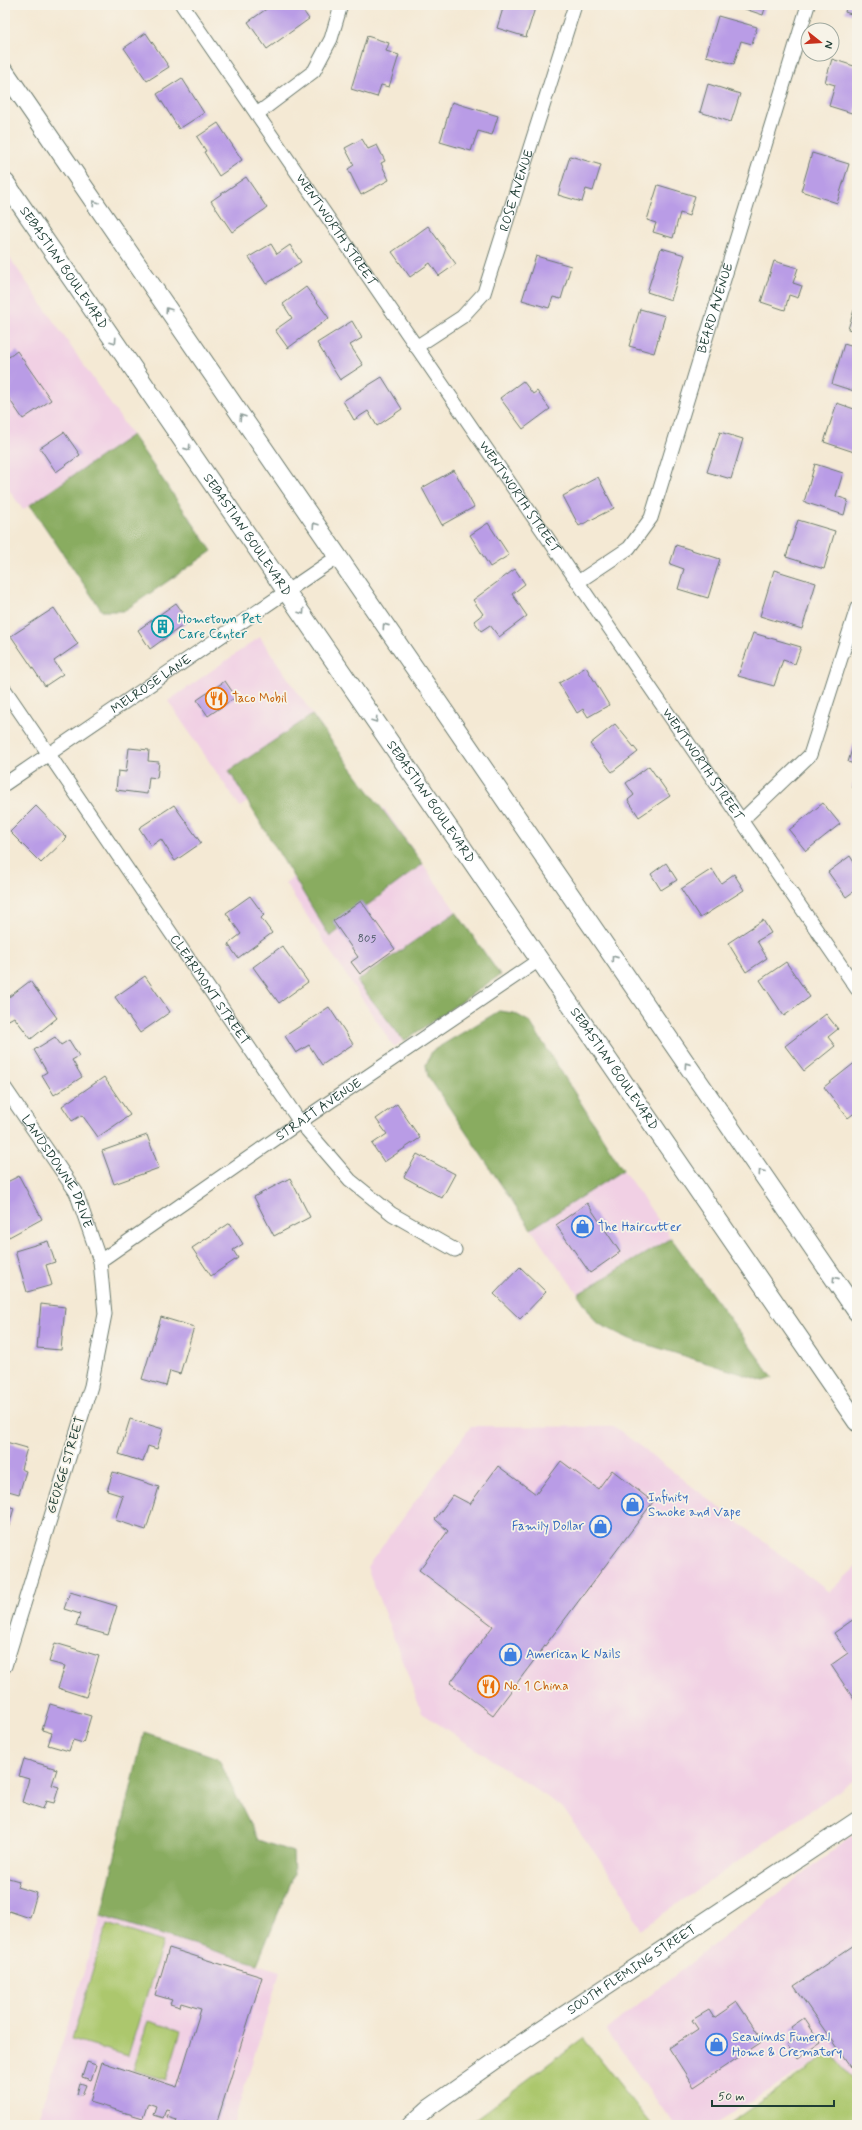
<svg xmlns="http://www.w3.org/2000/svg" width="862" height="2130" font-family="Mynerve,sans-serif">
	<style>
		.built { fill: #f1d0e4 }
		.green { fill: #acc76d; stroke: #668250 }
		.forest { fill: #89ac60; stroke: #54744a }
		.building { fill: #b99ce6 }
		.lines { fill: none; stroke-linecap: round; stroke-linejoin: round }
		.minor-casing { stroke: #6a796c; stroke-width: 15 }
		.tertiary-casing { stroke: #6a796c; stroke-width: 18 }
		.secondary-casing { stroke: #6a796c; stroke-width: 20 }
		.minor { stroke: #fff; stroke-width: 13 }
		.tertiary { stroke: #fff; stroke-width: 16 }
		.secondary { stroke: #fff; stroke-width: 18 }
		.oneway { stroke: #8f9e9a }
		.labels { text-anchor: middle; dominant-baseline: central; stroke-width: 3.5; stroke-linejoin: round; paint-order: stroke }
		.number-label { font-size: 11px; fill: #465560 }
		.street-label { font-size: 13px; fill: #1f3d34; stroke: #f7f3e8 }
		.culture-label { font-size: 13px; fill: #0d838f; stroke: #f7f3e8; text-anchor: start }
		.food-label { font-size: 13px; fill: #c56008; stroke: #f7f3e8; text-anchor: start }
		.shop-label { font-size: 13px; fill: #366cbe; stroke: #f7f3e8; text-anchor: start }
	</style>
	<rect width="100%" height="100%" fill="#f7f3e8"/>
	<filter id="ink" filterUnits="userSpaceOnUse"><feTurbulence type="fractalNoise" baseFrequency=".025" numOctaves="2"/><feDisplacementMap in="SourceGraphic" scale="8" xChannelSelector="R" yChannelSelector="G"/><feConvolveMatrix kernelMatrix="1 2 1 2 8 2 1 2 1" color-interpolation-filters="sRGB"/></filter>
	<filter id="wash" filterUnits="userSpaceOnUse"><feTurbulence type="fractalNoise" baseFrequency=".012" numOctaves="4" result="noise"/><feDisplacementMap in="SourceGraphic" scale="16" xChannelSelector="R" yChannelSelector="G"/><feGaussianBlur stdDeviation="0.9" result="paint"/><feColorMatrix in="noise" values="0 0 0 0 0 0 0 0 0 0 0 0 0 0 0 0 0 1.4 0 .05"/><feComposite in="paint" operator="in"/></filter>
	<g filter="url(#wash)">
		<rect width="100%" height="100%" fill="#f4e9d4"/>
		<g class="built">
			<path d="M5 251 132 435 23 510 5 484Z"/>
			<path d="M260 637 332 743 240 807 168 701Z"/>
			<path d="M384 808 500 975 394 1047 285 883Z"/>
			<path d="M623 1170 671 1238 578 1294 531 1229Z"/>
			<path d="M471 1426 615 1427 829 1592 857 1566V1778L640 1930 624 1894 562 1807 422 1713 367 1567Z"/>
			<path d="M857 1831V2086L830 2053 713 2125H674L606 2030Z"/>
			<path d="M101 1916 280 1971 233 2125H37Z"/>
		</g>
		<g class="green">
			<path d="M107 1924 163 1942 128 2056 72 2039Z"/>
			<path d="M148 2021 181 2031 166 2080 133 2070Z"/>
			<path d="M583 2038 652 2125H467Z"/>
			<path d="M830 2052 857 2086V2125H729Z"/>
		</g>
		<g class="forest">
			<path d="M132 435 212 551 124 611H102L30 505Z"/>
			<path d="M312 715 423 864 365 907 333 921 339 930 330 937 229 771Z"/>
			<path d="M456 912 500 975 404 1041 357 981Z"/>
			<path d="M499 1011 514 1013 530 1022 623 1170 531 1229 428 1076 426 1065 432 1051Z"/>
			<path d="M671 1238 773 1378 764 1381 630 1339 597 1323 578 1294Z"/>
			<path d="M144 1732 218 1758 258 1840 293 1852 294 1875 257 1964 101 1916Z"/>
		</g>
		<g id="blocks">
			<g class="building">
				<path d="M272 5H299L309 19 267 49 248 22Z"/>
				<path d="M504 5H536L526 37 497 28Z"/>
				<path d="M733 5H766L763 15Z"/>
				<path d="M847 5H857V16L845 12Z"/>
				<path d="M718 16 757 27 752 44 741 41 734 64 706 56Z"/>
				<path d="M146 33 169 67 147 81 124 48Z"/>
				<path d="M367 36 389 43 386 51 399 55 389 87 381 85 377 97 351 89Z"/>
				<path d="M832 59 857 67V106L855 114 829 106 835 85 825 82Z"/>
				<path d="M182 78 204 113 179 129 157 94Z"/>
				<path d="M708 84 740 94 731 122 700 112Z"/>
				<path d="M452 102 498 116 492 135 478 131 471 151 440 142Z"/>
				<path d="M218 123 242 160 219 176 204 152 206 151 197 137Z"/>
				<path d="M362 139 368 149 377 145 385 161 381 163 389 180 361 195 348 169 354 165 345 148Z"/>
				<path d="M812 153 849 164 837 203 801 191Z"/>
				<path d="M570 156 601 165 593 191 586 189 582 202 558 195Z"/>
				<path d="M246 177 267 208 232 232 211 201Z"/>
				<path d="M658 185 695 196 689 216 680 213 673 238 653 232 656 223 647 220Z"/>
				<path d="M428 226 456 264 439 276 430 263 410 277 392 252Z"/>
				<path d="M271 244 277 254 290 245 301 262 266 284 249 257Z"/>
				<path d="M661 248 685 255 671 300 647 292Z"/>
				<path d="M536 256 571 266 561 299 553 297 549 308 522 300Z"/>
				<path d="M774 261 798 268 793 283 802 286 798 298 789 295 785 310 761 302Z"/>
				<path d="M306 287 329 318 288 348 275 330 292 318 283 304Z"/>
				<path d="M640 309 665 316 654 353 629 346Z"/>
				<path d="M854 310 857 311V332L848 329Z"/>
				<path d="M352 321 362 338 350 345 363 365 340 380 317 343Z"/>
				<path d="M844 344 857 348V392L832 384Z"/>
				<path d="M17 351 51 400 23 419 5 393V352L9 357Z"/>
				<path d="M382 377 402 409 377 426 368 411 354 420 343 401Z"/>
				<path d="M523 381 533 394 537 391 550 409 523 429 500 398Z"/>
				<path d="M837 403 857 410V453L824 442Z"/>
				<path d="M64 432 80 455 56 472 40 448Z"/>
				<path d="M720 432 743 439 731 479 707 472Z"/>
				<path d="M815 464 843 473 836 496 848 500 844 515 804 502Z"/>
				<path d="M454 470 474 507 442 525 422 488Z"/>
				<path d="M598 477 614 508 579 526 563 496Z"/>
				<path d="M798 520 835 531 824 569 786 557Z"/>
				<path d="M488 523 509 555 490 567 470 535Z"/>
				<path d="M676 545 720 559 708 598 678 589 684 569 670 564Z"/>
				<path d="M515 569 525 584 512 594 527 616 499 637 490 625 481 631 474 621 483 614 473 600Z"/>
				<path d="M774 570 816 583 802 629 760 616Z"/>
				<path d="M176 603 189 621 150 649 138 630Z"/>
				<path d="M54 608 78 644 54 661 63 674 45 686 11 636Z"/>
				<path d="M753 633 801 647 795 664 783 660 774 686 738 676Z"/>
				<path d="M586 667 609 705 588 717 583 709 577 713 559 683Z"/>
				<path d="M225 681 236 697 208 716 197 700Z"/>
				<path d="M615 724 638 752 612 772 590 744Z"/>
				<path d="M854 743 857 744V765L848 762Z"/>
				<path d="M129 748 149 750 148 761 159 762 157 778 149 777 147 794 116 790 118 771 126 772Z"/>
				<path d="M649 766 670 796 639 817 628 800 634 795 626 783Z"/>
				<path d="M857 771V788L852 787Z"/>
				<path d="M823 803 840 824 806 851 789 830Z"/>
				<path d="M174 805 201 843 175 861 161 839 151 846 139 828Z"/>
				<path d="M36 806 67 838 41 863 10 832Z"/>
				<path d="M850 856 857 867V889L846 897 828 872Z"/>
				<path d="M666 863 677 880 661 890 651 874Z"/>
				<path d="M712 869 721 883 734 874 744 890 700 918 681 889Z"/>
				<path d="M250 896 264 915 261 918 272 933 238 958 228 944 241 934 226 913Z"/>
				<path d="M361 901 395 949 360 974 351 962 358 957 333 921Z"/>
				<path d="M763 920 771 933 757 941 767 958 746 972 728 943Z"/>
				<path d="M282 946 308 982 279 1003 253 967Z"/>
				<path d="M786 962 810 997 784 1016 760 980Z"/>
				<path d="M145 976 170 1012 140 1033 115 997Z"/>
				<path d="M30 981 57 1018 31 1039 14 1017 5 1022V1000Z"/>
				<path d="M329 1007 353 1044 322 1065 309 1045 296 1053 285 1036Z"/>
				<path d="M826 1014 838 1029 828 1037 835 1046 804 1071 785 1046Z"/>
				<path d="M55 1037 61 1045 69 1040 79 1056 72 1060 82 1077 54 1095 42 1075 47 1072 34 1050Z"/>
				<path d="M857 1061V1111L848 1118 824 1087Z"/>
				<path d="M104 1077 130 1115 98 1137 82 1115 72 1121 62 1106Z"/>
				<path d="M397 1104 420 1138 384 1162 372 1144 387 1134 376 1119Z"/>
				<path d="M147 1135 159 1168 114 1184 102 1151Z"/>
				<path d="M417 1154 455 1174 442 1198 404 1177Z"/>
				<path d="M19 1176 42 1219 9 1237 5 1230V1183Z"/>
				<path d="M290 1178 310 1217 274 1236 254 1197Z"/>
				<path d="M587 1203 620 1252 590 1273 556 1225Z"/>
				<path d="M230 1223 243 1244 233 1250 238 1258 211 1276 192 1248Z"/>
				<path d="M48 1241 55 1262 46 1265 52 1285 27 1292 15 1251Z"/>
				<path d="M520 1267 546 1292 520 1319 494 1294Z"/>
				<path d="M41 1304 65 1307 61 1350 37 1348Z"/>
				<path d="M161 1317 194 1327 180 1374 170 1371 166 1386 142 1379Z"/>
				<path d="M130 1419 163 1429 157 1449 148 1446 143 1462 119 1454Z"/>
				<path d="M6 1442 27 1448 21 1469 26 1471 19 1494 5 1490Z"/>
				<path d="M561 1461 598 1489 612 1470 653 1502 493 1715 450 1683 493 1626 419 1570 448 1531 435 1519 453 1495 470 1504 498 1466 536 1494Z"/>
				<path d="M113 1472 159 1487 146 1530 115 1520 123 1496 107 1491Z"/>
				<path d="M5 1505 14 1508 8 1529 5 1528Z"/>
				<path d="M70 1592 117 1606 108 1635 76 1626 80 1614 64 1609Z"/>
				<path d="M854 1619 857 1623V1704L831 1665 848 1653 834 1633Z"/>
				<path d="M55 1643 99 1656 86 1697 58 1688 65 1666 49 1662Z"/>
				<path d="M50 1704 91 1716 83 1743 73 1740 69 1751 48 1745 52 1733 42 1730Z"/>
				<path d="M24 1759 57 1769 52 1785 59 1787 54 1803 46 1801 43 1809 22 1802 29 1779 19 1776Z"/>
				<path d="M5 1877 19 1881 17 1887 37 1893 30 1918 9 1911 5 1922Z"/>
				<path d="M857 1943V2060L850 2067 794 1986Z"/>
				<path d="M169 1948 262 1977 216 2125H194L186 2122 185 2125H182L176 2123 177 2120 167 2117 170 2110 166 2109 163 2118 153 2115 156 2106 148 2103 143 2118 90 2102 102 2062 177 2087 201 2009 181 2003 180 2007 170 2004 172 2000 155 1995Z"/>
				<path d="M737 2002 763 2041 694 2087 669 2048 698 2029 692 2020 709 2010 714 2018Z"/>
				<path d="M804 2018 821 2043 797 2059 787 2045 798 2038 791 2027Z"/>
				<path d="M87 2062 96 2065 91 2080 82 2077Z"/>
				<path d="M80 2083 86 2085 82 2095 77 2094Z"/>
			</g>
		</g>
	</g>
	<g filter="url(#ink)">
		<use href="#blocks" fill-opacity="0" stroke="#6a796c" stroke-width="1"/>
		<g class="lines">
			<defs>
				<g id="minor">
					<path id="s1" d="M182 5 857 989"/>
					<path d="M257 114 314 71 331 39 341 5"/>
					<path id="s2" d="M416 347 462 317 484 293 575 5"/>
					<path id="s3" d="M578 582 629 548 651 518 808 5"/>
					<path id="s4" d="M5 690 300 1122 350 1180 392 1214 455 1250"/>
					<path id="s5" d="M5 784 337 557"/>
					<path d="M742 820 810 755 857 608"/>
					<path id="s6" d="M5 1088 76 1192 100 1261 105 1314 91 1386 5 1666"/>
					<path id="s7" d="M100 1261 300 1122 539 960"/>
				</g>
				<g id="tertiary">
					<path id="s8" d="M410 2125 430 2107 512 2049 857 1820"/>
				</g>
				<g id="secondary">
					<path d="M5 72 857 1312"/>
					<path id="s9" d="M5 182 857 1422"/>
				</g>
			</defs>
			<use href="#minor" class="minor-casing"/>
			<use href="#tertiary" class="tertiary-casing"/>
			<use href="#secondary" class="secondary-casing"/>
			<use href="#minor" class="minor"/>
			<use href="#tertiary" class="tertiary"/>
			<use href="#secondary" class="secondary"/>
		</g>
		<defs><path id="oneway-chevron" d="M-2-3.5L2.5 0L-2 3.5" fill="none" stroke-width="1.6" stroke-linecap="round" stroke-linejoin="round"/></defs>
		<g class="oneway">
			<use href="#oneway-chevron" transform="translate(95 203) rotate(-124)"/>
			<use href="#oneway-chevron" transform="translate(168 310) rotate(-124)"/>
			<use href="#oneway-chevron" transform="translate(114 341) rotate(56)"/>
			<use href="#oneway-chevron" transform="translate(242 417) rotate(-124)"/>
			<use href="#oneway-chevron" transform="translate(188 448) rotate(55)"/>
			<use href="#oneway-chevron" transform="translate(315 525) rotate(-124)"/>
			<use href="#oneway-chevron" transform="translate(302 612) rotate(56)"/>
			<use href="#oneway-chevron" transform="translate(385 626) rotate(-125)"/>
			<use href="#oneway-chevron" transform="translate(375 720) rotate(56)"/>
			<use href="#oneway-chevron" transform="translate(614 958) rotate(-125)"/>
			<use href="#oneway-chevron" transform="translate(687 1065) rotate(-125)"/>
			<use href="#oneway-chevron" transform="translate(761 1172) rotate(-125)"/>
			<use href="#oneway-chevron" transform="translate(835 1279) rotate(-125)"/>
		</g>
	</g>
	<defs>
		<symbol id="building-ring" viewBox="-11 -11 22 22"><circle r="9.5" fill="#f7f3e8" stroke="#0f9aa8" stroke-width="1.5"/><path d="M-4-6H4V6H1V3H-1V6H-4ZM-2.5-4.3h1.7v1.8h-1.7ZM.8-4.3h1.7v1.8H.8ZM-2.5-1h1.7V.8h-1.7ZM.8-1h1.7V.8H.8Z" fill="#0f9aa8"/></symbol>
		<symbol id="restaurant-ring" viewBox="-11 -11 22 22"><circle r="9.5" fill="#f7f3e8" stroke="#e8710a" stroke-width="1.5"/><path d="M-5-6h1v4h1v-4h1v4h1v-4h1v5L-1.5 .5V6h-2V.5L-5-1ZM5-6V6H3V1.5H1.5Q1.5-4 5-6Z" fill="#e8710a"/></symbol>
		<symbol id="shop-ring" viewBox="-11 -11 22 22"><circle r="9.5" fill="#f7f3e8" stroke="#3f7fe0" stroke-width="1.5"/><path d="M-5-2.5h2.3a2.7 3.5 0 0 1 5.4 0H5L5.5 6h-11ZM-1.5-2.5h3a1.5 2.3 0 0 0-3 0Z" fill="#3f7fe0"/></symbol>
	</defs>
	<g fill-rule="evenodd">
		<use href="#building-ring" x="150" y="614" width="25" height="25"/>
		<use href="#restaurant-ring" x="204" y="686" width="25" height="25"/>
		<use href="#shop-ring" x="570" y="1214" width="25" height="25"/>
		<use href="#shop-ring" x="620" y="1492" width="25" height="25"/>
		<use href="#shop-ring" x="588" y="1514" width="25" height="25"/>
		<use href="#shop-ring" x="498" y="1642" width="25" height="25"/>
		<use href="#restaurant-ring" x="476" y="1674" width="25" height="25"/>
		<use href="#shop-ring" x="704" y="2032" width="25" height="25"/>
	</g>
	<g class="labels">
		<g class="number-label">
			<text x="367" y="939">805</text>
		</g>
		<g class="street-label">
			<text stroke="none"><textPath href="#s2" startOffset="195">ROSE AVENUE</textPath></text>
			<text stroke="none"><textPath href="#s1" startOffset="273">WENTWORTH STREET</textPath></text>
			<text stroke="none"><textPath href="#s9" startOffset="104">SEBASTIAN BOULEVARD</textPath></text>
			<text stroke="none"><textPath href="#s3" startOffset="318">BEARD AVENUE</textPath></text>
			<text stroke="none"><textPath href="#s1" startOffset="597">WENTWORTH STREET</textPath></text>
			<text stroke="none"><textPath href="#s9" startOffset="428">SEBASTIAN BOULEVARD</textPath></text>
			<text stroke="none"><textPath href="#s5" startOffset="177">MELROSE LANE</textPath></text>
			<text stroke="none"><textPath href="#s1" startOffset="921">WENTWORTH STREET</textPath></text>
			<text stroke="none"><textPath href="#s9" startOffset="752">SEBASTIAN BOULEVARD</textPath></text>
			<text stroke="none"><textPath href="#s4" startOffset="363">CLEARMONT STREET</textPath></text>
			<text stroke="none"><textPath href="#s9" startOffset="1076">SEBASTIAN BOULEVARD</textPath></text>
			<text stroke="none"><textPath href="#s7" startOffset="266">STRAIT AVENUE</textPath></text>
			<text stroke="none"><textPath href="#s6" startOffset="99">LANDSDOWNE DRIVE</textPath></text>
			<text transform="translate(66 1465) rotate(-73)">GEORGE STREET</text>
			<text stroke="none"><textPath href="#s8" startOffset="271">SOUTH FLEMING STREET</textPath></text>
		</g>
		<g class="culture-label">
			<text x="178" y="619">Hometown Pet<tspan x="178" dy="15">Care Center</tspan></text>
		</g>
		<g class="food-label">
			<text x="232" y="698">Taco Mobil</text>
			<text x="504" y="1686">No. 1 China</text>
		</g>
		<g class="shop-label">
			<text x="598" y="1227">The Haircutter</text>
			<text x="648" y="1497">Infinity<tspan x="648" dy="15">Smoke and Vape</tspan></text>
			<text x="584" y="1526" text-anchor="end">Family Dollar</text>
			<text x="526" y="1654">American K Nails</text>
			<text x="732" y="2037">Seawinds Funeral<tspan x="732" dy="15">Home &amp; Crematory</tspan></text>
		</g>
	</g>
	<rect width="862" height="2130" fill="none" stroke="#f7f3e8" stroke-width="20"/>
	<g transform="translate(820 42) rotate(107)"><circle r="19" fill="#f7f3e8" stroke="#a1aaa0"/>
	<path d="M0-3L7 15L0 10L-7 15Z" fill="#c8321e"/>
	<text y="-6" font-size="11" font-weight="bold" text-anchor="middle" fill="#1f3d34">N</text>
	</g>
	<path d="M712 2100v6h122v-6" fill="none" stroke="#1f3d34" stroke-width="2"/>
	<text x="718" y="2100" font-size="12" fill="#1f3d34" stroke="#f7f3e8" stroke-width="3" paint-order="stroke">50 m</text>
</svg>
